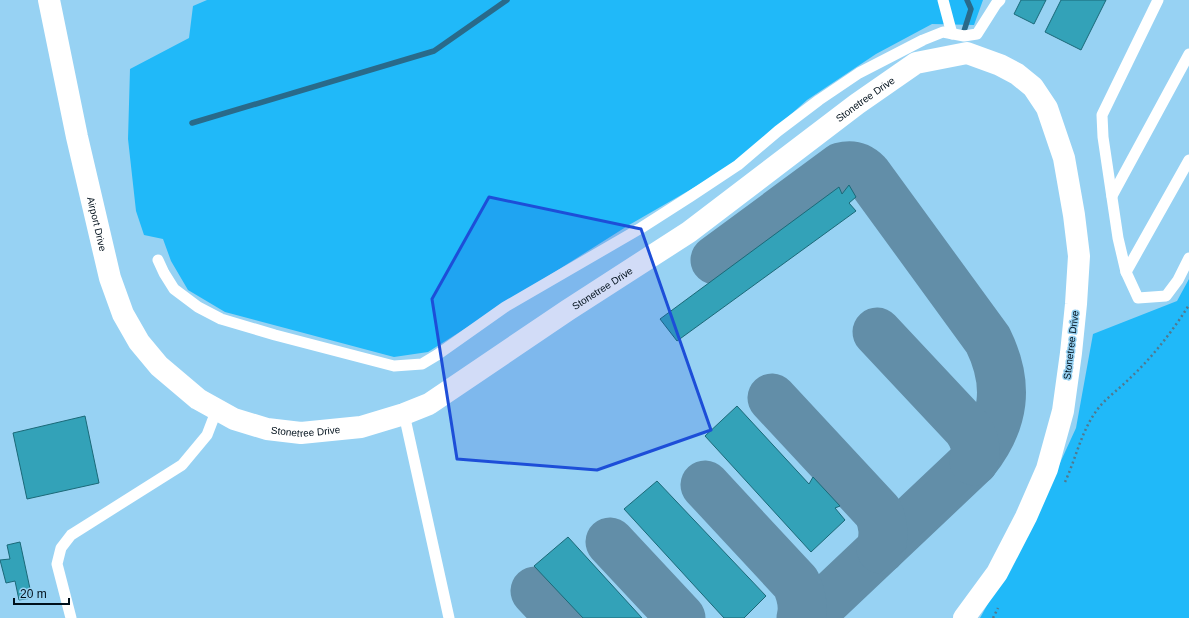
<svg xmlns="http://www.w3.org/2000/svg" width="1189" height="618" font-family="Helvetica,sans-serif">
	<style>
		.green { fill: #20b9f9 }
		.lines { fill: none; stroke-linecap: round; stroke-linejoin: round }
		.stream { stroke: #296a8a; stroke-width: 5.5 }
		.taxiway { stroke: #628ea8; stroke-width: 49 }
		.building { fill: #33a2b8; stroke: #1b6978 }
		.path { stroke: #51788e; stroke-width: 2.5; stroke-dasharray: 2 3; stroke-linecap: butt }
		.lane { stroke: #fff; stroke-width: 11 }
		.street { stroke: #fff; stroke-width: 22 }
		.marked { fill: #1d4ed8; fill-opacity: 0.2; stroke: #1d4ed8; stroke-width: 3; stroke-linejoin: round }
		.labels { text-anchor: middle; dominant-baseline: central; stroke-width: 3; stroke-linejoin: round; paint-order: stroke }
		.street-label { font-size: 10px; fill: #00101b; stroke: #97d2f3 }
	</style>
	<rect width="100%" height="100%" fill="#97d2f3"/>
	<g class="green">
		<path d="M207 0H983L974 25 932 24 876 54 807 100 735 164 629 225 428 352 394 357 225 312 188 290 171 261 163 239 144 235 136 211 128 139 130 69 189 38 193 6Z"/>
		<path d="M1189 279V618H980L1033 522 1076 428 1093 334 1177 301Z"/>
	</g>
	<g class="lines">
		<g class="stream">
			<path d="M964 31 971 9 967 0"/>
			<path d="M192 123 434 51 507 0"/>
		</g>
		<g class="taxiway">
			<path d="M715 260 841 167C852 164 859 166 867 174L988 340C1010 385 1005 422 974 461L808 618"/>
			<path d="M877 332 967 428C975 439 977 448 974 461"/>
			<path d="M772 398 878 512C884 525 884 535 881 549"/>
			<path d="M705 485 796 583C801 594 804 606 801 618"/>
			<path d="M610 542 681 618"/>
			<path d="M535 591 560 618"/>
		</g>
	</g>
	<g class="building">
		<path d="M1021 0H1046L1034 24 1014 14Z"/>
		<path d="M1061 0H1106L1081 50 1045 32Z"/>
		<path d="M849 185 856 197 849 203 856 211 677 341 660 319 839 187 842 194Z"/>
		<path d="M737 406 809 484 813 477 840 506 835 508 845 520 811 552 705 436Z"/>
		<path d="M85 416 99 483 27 499 13 433Z"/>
		<path d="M657 481 766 596 744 618H724L624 509Z"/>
		<path d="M568 537 642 618H583L534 566Z"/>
		<path d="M20 542 32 598 19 600 15 581 6 583 0 560 10 559 7 545Z"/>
	</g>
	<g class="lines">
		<g class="path">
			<path d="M1065 482C1077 456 1082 427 1101 405 1109 396 1119 389 1128 380 1151 359 1172 332 1189 305"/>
			<path d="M993 618 998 608"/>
		</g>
		<g class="lane">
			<path d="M943 0 952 34"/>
			<path d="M1158 0 1102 115 1103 137 1118 238 1126 272 1138 298 1166 296 1178 280 1189 258"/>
			<path d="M1112 196 1189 54"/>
			<path d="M158 260 164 273 174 289 198 307 221 319 275 335 394 366 422 364 437 355 505 307 641 228 691 196 738 165 778 131 819 100 859 73 923 40 943 32 964 36 977 34 996 4 1000 0"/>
			<path d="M1126 272 1189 160"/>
			<path d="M404 414 449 618"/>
			<path d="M71 618 57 564 61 548 71 535 182 465 207 435 217 409"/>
		</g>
		<path class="street" id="s1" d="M49 0 77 137 110 278 123 314 139 342 159 366 198 399 234 419 267 429 301 433 361 427 404 414 429 404 568 310 689 232 857 104 916 63 967 53 1000 65 1017 74 1033 87 1047 108 1064 158 1074 215 1079 256 1076 304 1071 353 1063 411 1047 469 1026 517 997 573 964 618"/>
	</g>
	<path class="marked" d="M489 197 641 229 711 430 597 470 457 459 432 299Z"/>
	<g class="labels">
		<g class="street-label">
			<text stroke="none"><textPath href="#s1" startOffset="1212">Stonetree Drive</textPath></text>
			<text stroke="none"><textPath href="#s1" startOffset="229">Airport Drive</textPath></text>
			<text stroke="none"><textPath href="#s1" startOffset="888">Stonetree Drive</textPath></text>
			<text transform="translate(1071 345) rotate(-83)">Stonetree Drive</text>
			<text stroke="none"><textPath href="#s1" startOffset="552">Stonetree Drive</textPath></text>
		</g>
	</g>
	<path d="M14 598v6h55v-6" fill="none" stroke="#00101b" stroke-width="2"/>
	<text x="20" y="598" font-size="12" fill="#00101b" stroke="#97d2f3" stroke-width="3" paint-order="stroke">20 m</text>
</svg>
